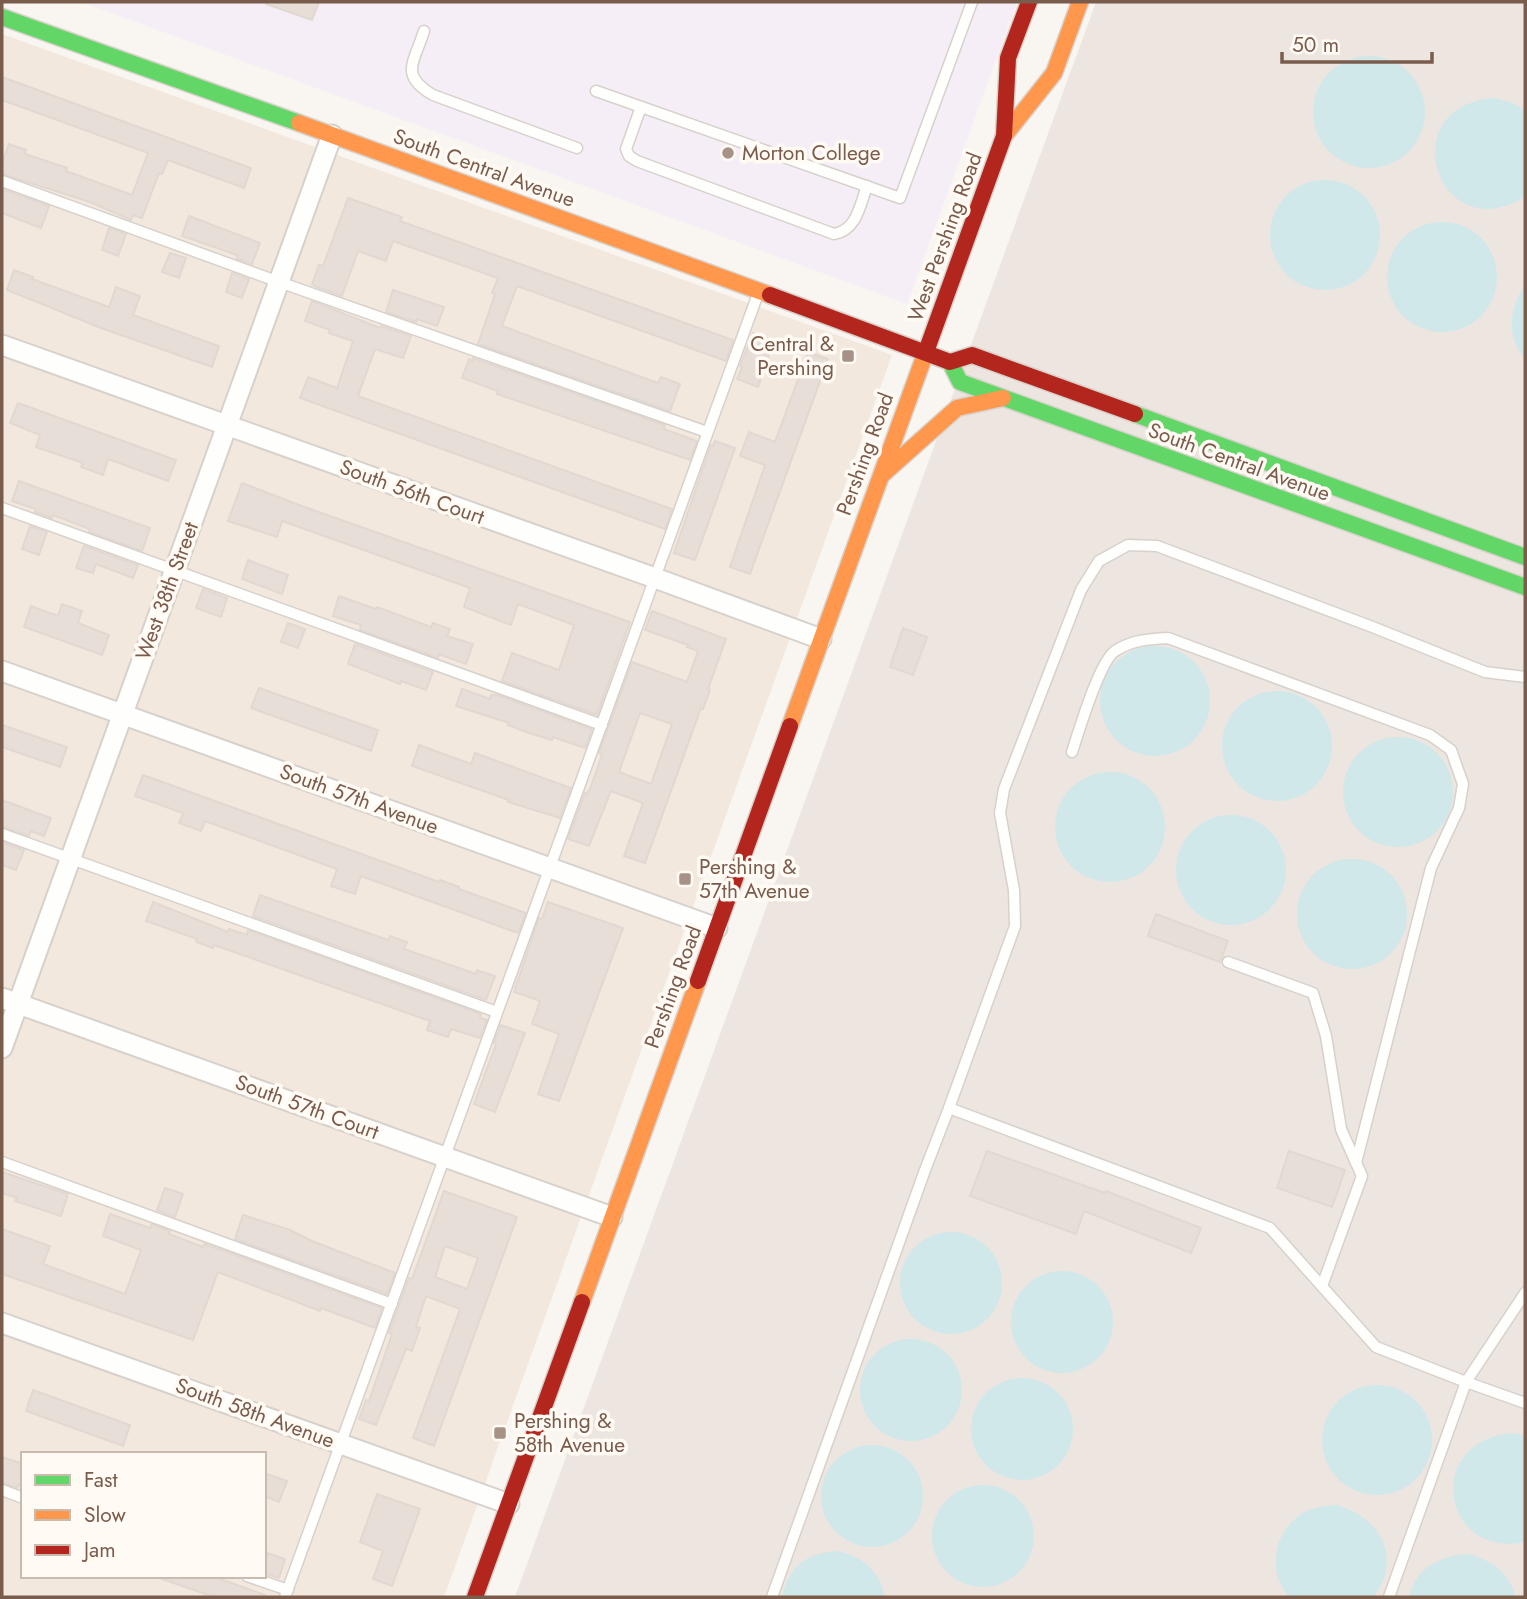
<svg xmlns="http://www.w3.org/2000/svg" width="1527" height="1599" font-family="Jost,sans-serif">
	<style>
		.residential { fill: #f2e8de; fill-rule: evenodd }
		.industrial { fill: #ede5e0 }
		.education { fill: #f6eef6 }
		.water { fill: #d0e8ea }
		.building { fill: #e6ded7; stroke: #e2d8d2; stroke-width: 2; fill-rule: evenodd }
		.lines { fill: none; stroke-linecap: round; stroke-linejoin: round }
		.lane-casing { stroke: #d7d1cb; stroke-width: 13 }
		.street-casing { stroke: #d7d1cb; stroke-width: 23 }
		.fast-casing { stroke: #d9d2cb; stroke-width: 19 }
		.slow-casing { stroke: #d9d2cb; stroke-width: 19 }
		.jam-casing { stroke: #d9d2cb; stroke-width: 19 }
		.lane { stroke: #fefefd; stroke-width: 10 }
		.street { stroke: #fefefd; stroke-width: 19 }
		.fast { stroke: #63d668; stroke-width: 16 }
		.slow { stroke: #ff974d; stroke-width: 16 }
		.jam { stroke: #b3261e; stroke-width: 16 }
		.poi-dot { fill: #a69286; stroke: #fffaf3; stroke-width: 2.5 }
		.labels { text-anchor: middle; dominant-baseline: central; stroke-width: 7; stroke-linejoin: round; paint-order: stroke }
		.poi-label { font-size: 21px; fill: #7a5c4d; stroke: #fffaf3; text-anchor: start }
		.street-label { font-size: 21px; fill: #7a5c4d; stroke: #fffaf3 }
	</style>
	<rect width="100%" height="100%" fill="#f9f5f0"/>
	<path class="residential" d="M2 34 892 355 444 1597H2ZM23 1454H264V1576H23Z"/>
	<path class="industrial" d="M1096 2H1525V1597H515Z"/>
	<path class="education" d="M81 2H1017L907 304Z"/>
	<g class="water">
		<circle cx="1369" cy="112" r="56"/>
		<path d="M1495 98 1513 103 1525 111V197C1436 251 1391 104 1495 98Z"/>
		<circle cx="1325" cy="235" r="55"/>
		<circle cx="1442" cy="277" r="55"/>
		<path d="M1525 285V359C1506 337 1509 308 1525 285Z"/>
		<circle cx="1155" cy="701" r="55"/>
		<circle cx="1277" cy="746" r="55"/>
		<circle cx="1398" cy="792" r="55"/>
		<circle cx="1110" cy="827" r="55"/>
		<circle cx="1231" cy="870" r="55"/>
		<circle cx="1352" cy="914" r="55"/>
		<circle cx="951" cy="1283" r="51"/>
		<circle cx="1062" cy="1322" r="51"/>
		<circle cx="911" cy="1390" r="51"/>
		<circle cx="1022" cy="1429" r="51"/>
		<circle cx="1377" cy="1440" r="55"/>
		<path d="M1515 1433 1525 1436V1542C1441 1560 1422 1438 1515 1433Z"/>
		<circle cx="872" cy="1496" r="51"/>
		<circle cx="983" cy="1536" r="51"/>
		<path d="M1337 1505C1380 1517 1404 1559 1373 1597H1289C1267 1572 1273 1534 1300 1515 1311 1507 1324 1506 1337 1505Z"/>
		<path d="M839 1551C864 1558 879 1571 885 1597H782C789 1565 807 1553 839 1551Z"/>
		<path d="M1468 1554C1493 1561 1508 1572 1516 1597H1409C1415 1567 1441 1556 1468 1554Z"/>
	</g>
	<g class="building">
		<path d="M266 2H319L312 20 266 4Z"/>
		<path d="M2 77 251 168 244 188 168 160 162 174 159 173 142 218 133 215 131 220 90 202 2 174V163L9 144 26 150 25 154 67 168 66 171 132 195 148 153 2 100Z"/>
		<path d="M2 189 49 206 41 228 2 213Z"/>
		<path d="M348 198 402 217 400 221 733 340 726 361 517 286 502 326 658 383 661 377 680 384 670 411 478 344 495 294 492 293 498 278 393 241 386 261 358 251 342 296 317 287 312 284 319 265 323 266Z"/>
		<path d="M189 216 260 243 252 264 237 259V255L182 236Z"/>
		<path d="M109 228 126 234 118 256 102 250Z"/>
		<path d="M170 253 186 258 179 278 162 272Z"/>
		<path d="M14 270 33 277 32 279 109 307 116 287 140 296 133 315 219 346 212 367 101 328 7 290Z"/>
		<path d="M232 273 249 279 242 298 226 292Z"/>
		<path d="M393 290 444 307 437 326 417 319 416 322 386 312Z"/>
		<path d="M312 301 380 328 381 326 411 336 403 358 375 349 358 396 672 509 665 529 300 398 308 377 337 388 353 341 329 333 330 330 305 321Z"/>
		<path d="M753 333 774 340 758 387 737 379 742 367 740 366Z"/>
		<path d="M808 352 828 359 750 574 730 567 765 465 740 456 749 432 775 442Z"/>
		<path d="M473 358 665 425 664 429 697 441 690 460 497 394 498 391 462 378 469 359 472 361Z"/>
		<path d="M18 403 176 460 168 481 108 459 103 475 81 467 83 463 36 447 40 435 10 423Z"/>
		<path d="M715 441 735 448 695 560 674 553 711 445 713 446Z"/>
		<path d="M19 481 150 528 142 551 89 532 90 529 53 515 52 518 35 512 36 509 12 501Z"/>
		<path d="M242 483 299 505 630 622 597 715 502 681 512 653 559 670 574 625 518 604 511 625 464 607 470 588 445 579 282 521 277 537 228 521Z"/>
		<path d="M30 526 47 532 39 555 22 549Z"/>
		<path d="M84 546 138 565 133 578 96 564 93 573 76 568Z"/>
		<path d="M248 560 288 575 282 594 242 579Z"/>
		<path d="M203 589 227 598 221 617 196 608Z"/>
		<path d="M339 596 376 609 377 607 431 627 433 623 450 629 447 636 473 644 466 664 439 654 438 658 360 630 361 625 333 616Z"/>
		<path d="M62 604 82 611 78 623 109 635 102 655 24 627 31 606 58 616Z"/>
		<path d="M652 611 726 639 708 689 710 690 703 709 701 708 645 863 624 856 643 803 611 791 589 846 568 839 585 793 587 794 590 789 602 755 599 753 632 662 687 682 698 651 687 647 688 645 645 630ZM640 713 672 724 651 784 619 772Z"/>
		<path d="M288 623 305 629 298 648 281 642Z"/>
		<path d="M903 628 927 637 913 675 890 667Z"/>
		<path d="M355 644 433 672 426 690 401 681 400 684 348 664Z"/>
		<path d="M259 688 378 730 371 751 251 708Z"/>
		<path d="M462 689 490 699 491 695H497L592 729 585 748 553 737 552 740 529 733 508 725 509 723 456 706Z"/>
		<path d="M2 725 67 747 60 767 2 747Z"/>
		<path d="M419 745 471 764 475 753 571 788 560 818 508 802 509 800 412 766Z"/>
		<path d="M143 775 439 882 440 880 459 887V889L526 913 518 933 361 876 355 894 331 886 337 869 205 821 201 831 179 823 183 813 135 796Z"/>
		<path d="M2 800 51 818 44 836 31 831 29 836 2 827Z"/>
		<path d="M2 842 24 850 16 870 2 865Z"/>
		<path d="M260 895 388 940 390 936 407 942 404 949 476 974 477 970 495 976 486 1000 253 916Z"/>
		<path d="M153 902 228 932 229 929 247 935 248 930 481 1014 480 1018 487 1020 480 1038 451 1029 448 1037 427 1030 430 1021 214 945 213 948 196 942 197 939 146 921Z"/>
		<path d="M548 902 623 928 559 1101 538 1094 559 1034 532 1024 540 1001 514 992 539 918 542 919Z"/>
		<path d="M1156 914 1228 941 1220 962 1148 936Z"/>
		<path d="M501 1025 525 1033 495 1112 474 1104 496 1044 494 1043Z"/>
		<path d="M987 1151 1105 1193 1106 1191 1201 1228 1191 1253 1084 1211 1076 1234 970 1196Z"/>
		<path d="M1289 1151 1345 1170 1332 1207 1277 1188Z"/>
		<path d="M2 1172 68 1194 61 1216 15 1201 17 1198 2 1193Z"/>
		<path d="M165 1188 183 1194 175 1217 157 1210Z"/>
		<path d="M444 1191 517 1217 434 1446 413 1438 460 1309 426 1296 416 1327 420 1328 412 1351 406 1349 376 1425 359 1419 366 1400 369 1401 392 1334 389 1333 409 1278 412 1279ZM445 1246 478 1258 467 1289 435 1277Z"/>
		<path d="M110 1214 150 1228 152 1224 170 1231 169 1234 203 1247 204 1244 230 1253 382 1308 375 1328 321 1308 320 1311 218 1272 193 1340 2 1274V1229L50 1246 43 1264 125 1294 141 1250 103 1236Z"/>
		<path d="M243 1215 290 1230 312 1241 395 1273 387 1294 235 1239Z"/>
		<path d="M33 1390 130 1425 123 1446 26 1411Z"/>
		<path d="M2 1457 23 1464V1487L18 1485 17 1488 2 1483Z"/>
		<path d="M267 1474 287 1481 279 1502 264 1496V1483Z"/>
		<path d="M377 1494 420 1509 392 1586 373 1579 383 1551 360 1542Z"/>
		<path d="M268 1553 285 1559 279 1578 264 1573Z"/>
		<path d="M162 1576H212L265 1595V1597H214L162 1579Z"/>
	</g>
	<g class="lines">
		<defs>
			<g id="lane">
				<path d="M424 31C414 63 399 75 433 95L577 148"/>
				<path d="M596 91 900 198 972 2"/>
				<path d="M641 107 626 149 629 156 637 161 834 234C857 230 860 205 867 186"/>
				<path d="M2 181 279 282 707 432"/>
				<path d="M2 508 602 725"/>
				<path d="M1072 752C1079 731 1099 662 1115 651 1132 640 1149 639 1168 638L1430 735 1451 750 1463 784 1459 808 1431 868 1356 1163"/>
				<path d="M2 834 497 1012"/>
				<path d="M1228 962 1313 993 1326 1036 1341 1129 1362 1176 1322 1286"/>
				<path d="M949 1108 1015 926 1014 890 1000 813 1004 789 1081 590 1099 561 1128 545 1157 546 1370 626 1485 672 1525 677"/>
				<path d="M2 1162 392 1304"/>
				<path d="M2 1490 23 1498"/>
				<path d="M247 1576 288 1590"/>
				<path d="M285 1597 759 291"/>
				<path d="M772 1597 925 1170 949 1108 1270 1228 1376 1347 1466 1382 1525 1293"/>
				<path d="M1389 1597 1466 1382 1525 1403"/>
			</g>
			<g id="street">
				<path d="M2 345 655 578 821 639"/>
				<path d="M2 671 717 928"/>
				<path d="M2 998 612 1217"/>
				<path d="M2 1048 332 135"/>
				<path d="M2 1323 509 1504"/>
			</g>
			<g id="fast">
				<path d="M2 17 299 123"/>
				<path d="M950 362 960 382 1525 587"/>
				<path d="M1135 414 1525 557"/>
			</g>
			<g id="slow">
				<path d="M299 123 770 295"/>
				<path d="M1004 136 1054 73 1080 2"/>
				<path d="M883 474 957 408 1003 398"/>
				<path d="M790 726 927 349"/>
				<path d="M582 1302 698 981"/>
			</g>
			<g id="jam">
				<path d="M770 295 950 362 972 355 1135 414"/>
				<path d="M927 349 1004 136 1008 58 1029 2"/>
				<path d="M698 981 790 726"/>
				<path d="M475 1597 582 1302"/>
			</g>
		</defs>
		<use href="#lane" class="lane-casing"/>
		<use href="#street" class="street-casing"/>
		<use href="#fast" class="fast-casing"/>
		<use href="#slow" class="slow-casing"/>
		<use href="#jam" class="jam-casing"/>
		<use href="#lane" class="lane"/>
		<use href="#street" class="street"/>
		<use href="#fast" class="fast"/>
		<use href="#slow" class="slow"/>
		<use href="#jam" class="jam"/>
	</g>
	<g class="poi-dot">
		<circle cx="728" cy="153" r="7"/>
		<rect x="841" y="349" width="14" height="14" rx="3.5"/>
		<rect x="678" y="872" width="14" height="14" rx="3.5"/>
		<rect x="493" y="1426" width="14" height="14" rx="3.5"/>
	</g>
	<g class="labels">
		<g class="poi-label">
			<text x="742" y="153">Morton College</text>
			<text x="834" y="344" text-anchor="end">Central &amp;<tspan x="834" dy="24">Pershing</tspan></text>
			<text x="699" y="867">Pershing &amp;<tspan x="699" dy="24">57th Avenue</tspan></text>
			<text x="514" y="1421">Pershing &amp;<tspan x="514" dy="24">58th Avenue</tspan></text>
		</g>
		<g class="street-label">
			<text transform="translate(484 168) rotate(20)">South Central Avenue</text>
			<text transform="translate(945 237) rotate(-70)">West Pershing Road</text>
			<text transform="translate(865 454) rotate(-70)">Pershing Road</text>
			<text transform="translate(1239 462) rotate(20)">South Central Avenue</text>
			<text transform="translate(412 492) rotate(20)">South 56th Court</text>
			<text transform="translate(167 591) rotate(-70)">West 38th Street</text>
			<text transform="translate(359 799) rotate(20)">South 57th Avenue</text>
			<text transform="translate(673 987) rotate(-70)">Pershing Road</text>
			<text transform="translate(307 1107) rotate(20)">South 57th Court</text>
			<text transform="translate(255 1413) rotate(20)">South 58th Avenue</text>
		</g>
	</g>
	<rect width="1527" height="1599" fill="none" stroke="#7a5c4d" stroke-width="7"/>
	<rect x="21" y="1452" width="245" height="126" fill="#fffaf3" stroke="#cabbb1" stroke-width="2"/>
	<rect x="35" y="1475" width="35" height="10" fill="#63d668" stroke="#cabbb1" stroke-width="2"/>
	<text x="84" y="1487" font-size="21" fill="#7a5c4d">Fast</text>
	<rect x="35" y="1510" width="35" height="10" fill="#ff974d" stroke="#cabbb1" stroke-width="2"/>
	<text x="84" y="1522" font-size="21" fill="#7a5c4d">Slow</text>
	<rect x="35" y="1545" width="35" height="10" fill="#b3261e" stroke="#cabbb1" stroke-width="2"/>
	<text x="84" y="1557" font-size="21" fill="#7a5c4d">Jam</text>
	<path d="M1282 52v10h150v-10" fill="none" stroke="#7a5c4d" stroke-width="3.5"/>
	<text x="1292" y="52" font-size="21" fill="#7a5c4d" stroke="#fffaf3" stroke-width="5" paint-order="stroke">50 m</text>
</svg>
